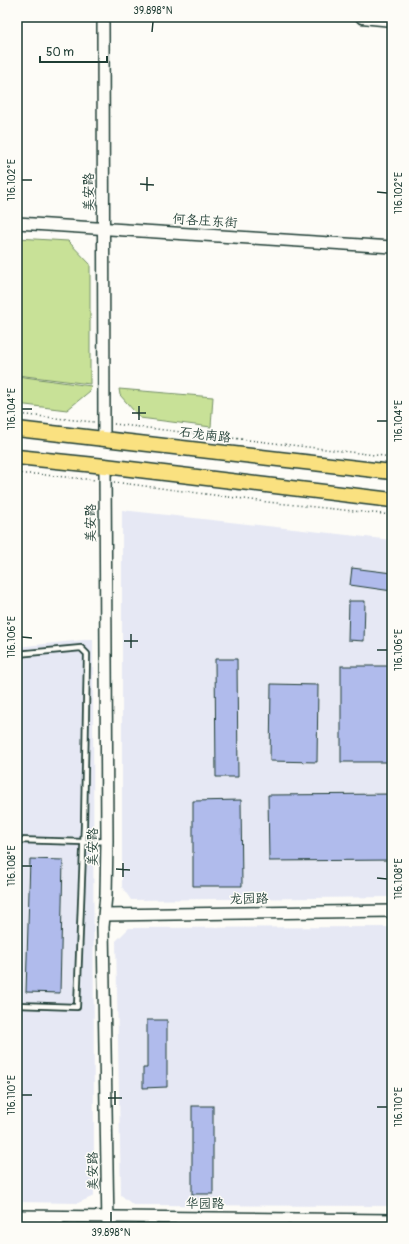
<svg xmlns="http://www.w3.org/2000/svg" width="409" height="1244" font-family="Pangolin,'LXGW WenKai TC',sans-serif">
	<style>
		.built { fill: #e6e8f4 }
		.green { fill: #c8e197; stroke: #748f66 }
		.building { fill: #b0bbec; stroke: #1f3d34 }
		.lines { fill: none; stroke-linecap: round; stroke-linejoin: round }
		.service-casing { stroke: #1f3d34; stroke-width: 8 }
		.tertiary-casing { stroke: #1f3d34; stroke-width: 14 }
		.secondary-casing { stroke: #1f3d34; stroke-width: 15 }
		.primary-casing { stroke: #1f3d34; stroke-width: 17 }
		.path { stroke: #1f3d34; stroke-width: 1.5; stroke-dasharray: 1 3; stroke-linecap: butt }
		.service { stroke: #fdfcf7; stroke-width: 4.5 }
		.tertiary { stroke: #fdfcf7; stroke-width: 11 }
		.secondary { stroke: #fdfcf7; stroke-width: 12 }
		.primary { stroke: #fae180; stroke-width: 14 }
		.ticks { fill: none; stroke: #1f3d34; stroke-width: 1.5 }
		.labels { text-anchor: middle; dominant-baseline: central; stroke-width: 3; stroke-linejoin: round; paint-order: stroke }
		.street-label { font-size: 13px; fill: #1f3d34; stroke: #fdfcf7 }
		.neatline { fill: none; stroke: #1f3d34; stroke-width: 1.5 }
		.ticks-label { font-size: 10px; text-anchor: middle; fill: #1f3d34 }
	</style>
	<rect width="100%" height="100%" fill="#fdfcf7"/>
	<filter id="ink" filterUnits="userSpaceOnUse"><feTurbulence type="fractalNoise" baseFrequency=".025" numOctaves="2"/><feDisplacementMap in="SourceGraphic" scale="8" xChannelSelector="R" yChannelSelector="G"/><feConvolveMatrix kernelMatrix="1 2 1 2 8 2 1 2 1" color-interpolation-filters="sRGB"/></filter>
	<g filter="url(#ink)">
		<g class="built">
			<path d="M122 510 392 540V897L131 900 122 887Z"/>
			<path d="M93 639 94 1196 78 1203 17 1202V647Z"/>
			<path d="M392 927V1206L133 1205 121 1195 116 941 129 928Z"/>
		</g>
		<g class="green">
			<path d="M17 238 68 241 90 264V384L17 375Z"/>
			<path d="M17 376 91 386 90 391 67 410 17 404Z"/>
			<path d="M119 389 213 397 211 427 140 418 120 395Z"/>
		</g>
		<g class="building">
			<path d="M352 568 392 573V591L350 585Z"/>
			<path d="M349 601H365L364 641 348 640Z"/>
			<path d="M215 659H237L238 777H216Z"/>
			<rect x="341" y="666" width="51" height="96"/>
			<path d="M271 684 318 685 317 762 270 761Z"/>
			<path d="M392 794V860L269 861 268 795Z"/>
			<path d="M241 800 242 886H193V801Z"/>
			<path d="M30 859 63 860 60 993 26 992Z"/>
			<path d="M147 1020H167V1087L143 1088V1068H147Z"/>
			<rect x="192" y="1106" width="21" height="88"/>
		</g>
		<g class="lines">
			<defs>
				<g id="service">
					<path d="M17 654 81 648 87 654 84 826 77 1007 17 1005"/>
					<path d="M17 840 84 842 107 841"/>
				</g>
				<g id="tertiary">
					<path d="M103 17 104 438"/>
					<path d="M17 223 392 247"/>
					<path d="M105 466 107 841 106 895 103 927 108 1227"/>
					<path d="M105 915 392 911"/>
					<path d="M17 1216 392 1220"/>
					<path d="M17 1226 60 1227"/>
				</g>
				<path id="secondary" d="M362 17 392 20"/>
				<g id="primary">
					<path d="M17 429 392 472"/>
					<path d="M17 457 105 466 392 500"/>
				</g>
			</defs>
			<use href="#service" class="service-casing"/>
			<use href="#tertiary" class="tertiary-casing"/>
			<use href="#secondary" class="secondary-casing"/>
			<use href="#primary" class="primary-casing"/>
			<g class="path">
				<path d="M17 414 94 422"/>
				<path d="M114 424 392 457"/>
				<path d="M17 474H35L95 480"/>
				<path d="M114 482 267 502 392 515"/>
			</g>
			<use href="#service" class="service"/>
			<use href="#tertiary" class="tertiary"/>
			<use href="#secondary" class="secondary"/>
			<use href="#primary" class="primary"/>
		</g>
	</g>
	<path class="ticks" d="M152 32 153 22M22 180H32M140 184 154 185M147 191V177M377 192 387 193M22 409H32M132 413H146M139 420V406M377 421H387M22 637 32 638M124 641H138M131 648V634M377 650H387M22 866H32M116 869 130 870M123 877V863M377 878 387 879M22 1095H32M108 1098H122M115 1105V1091M377 1107H387M111 1222V1212"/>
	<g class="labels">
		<g class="street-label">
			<text transform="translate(89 192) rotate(-90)">美安路</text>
			<text transform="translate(205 221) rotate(4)">何各庄东街</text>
			<text transform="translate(205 435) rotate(7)">石龙南路</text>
			<text transform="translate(91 523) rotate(-90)">美安路</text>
			<text transform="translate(93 847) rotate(-90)">美安路</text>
			<text transform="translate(249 899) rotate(-1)">龙园路</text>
			<text transform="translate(93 1171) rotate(-91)">美安路</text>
			<text x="205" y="1204">华园路</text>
		</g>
	</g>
	<rect width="409" height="1244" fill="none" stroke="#fdfcf7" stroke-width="44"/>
	<path d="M40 56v6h67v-6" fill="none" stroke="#1f3d34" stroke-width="2"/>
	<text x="46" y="56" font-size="12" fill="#1f3d34" stroke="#fdfcf7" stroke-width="3" paint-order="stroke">50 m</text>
	<rect x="22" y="22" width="365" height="1200" class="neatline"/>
	<g class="ticks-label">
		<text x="153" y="14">39.898°N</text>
		<text transform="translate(11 180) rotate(-90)" y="4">116.102°E</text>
		<text transform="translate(398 193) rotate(-90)" y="4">116.102°E</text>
		<text transform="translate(11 409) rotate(-90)" y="4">116.104°E</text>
		<text transform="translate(398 421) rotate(-90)" y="4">116.104°E</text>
		<text transform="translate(11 637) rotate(-90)" y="4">116.106°E</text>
		<text transform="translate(398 650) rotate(-90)" y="4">116.106°E</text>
		<text transform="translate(11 866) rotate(-90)" y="4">116.108°E</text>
		<text transform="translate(398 879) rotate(-90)" y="4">116.108°E</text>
		<text transform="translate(11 1095) rotate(-90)" y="4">116.110°E</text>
		<text transform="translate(398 1107) rotate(-90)" y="4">116.110°E</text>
		<text x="111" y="1236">39.898°N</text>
	</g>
</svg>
